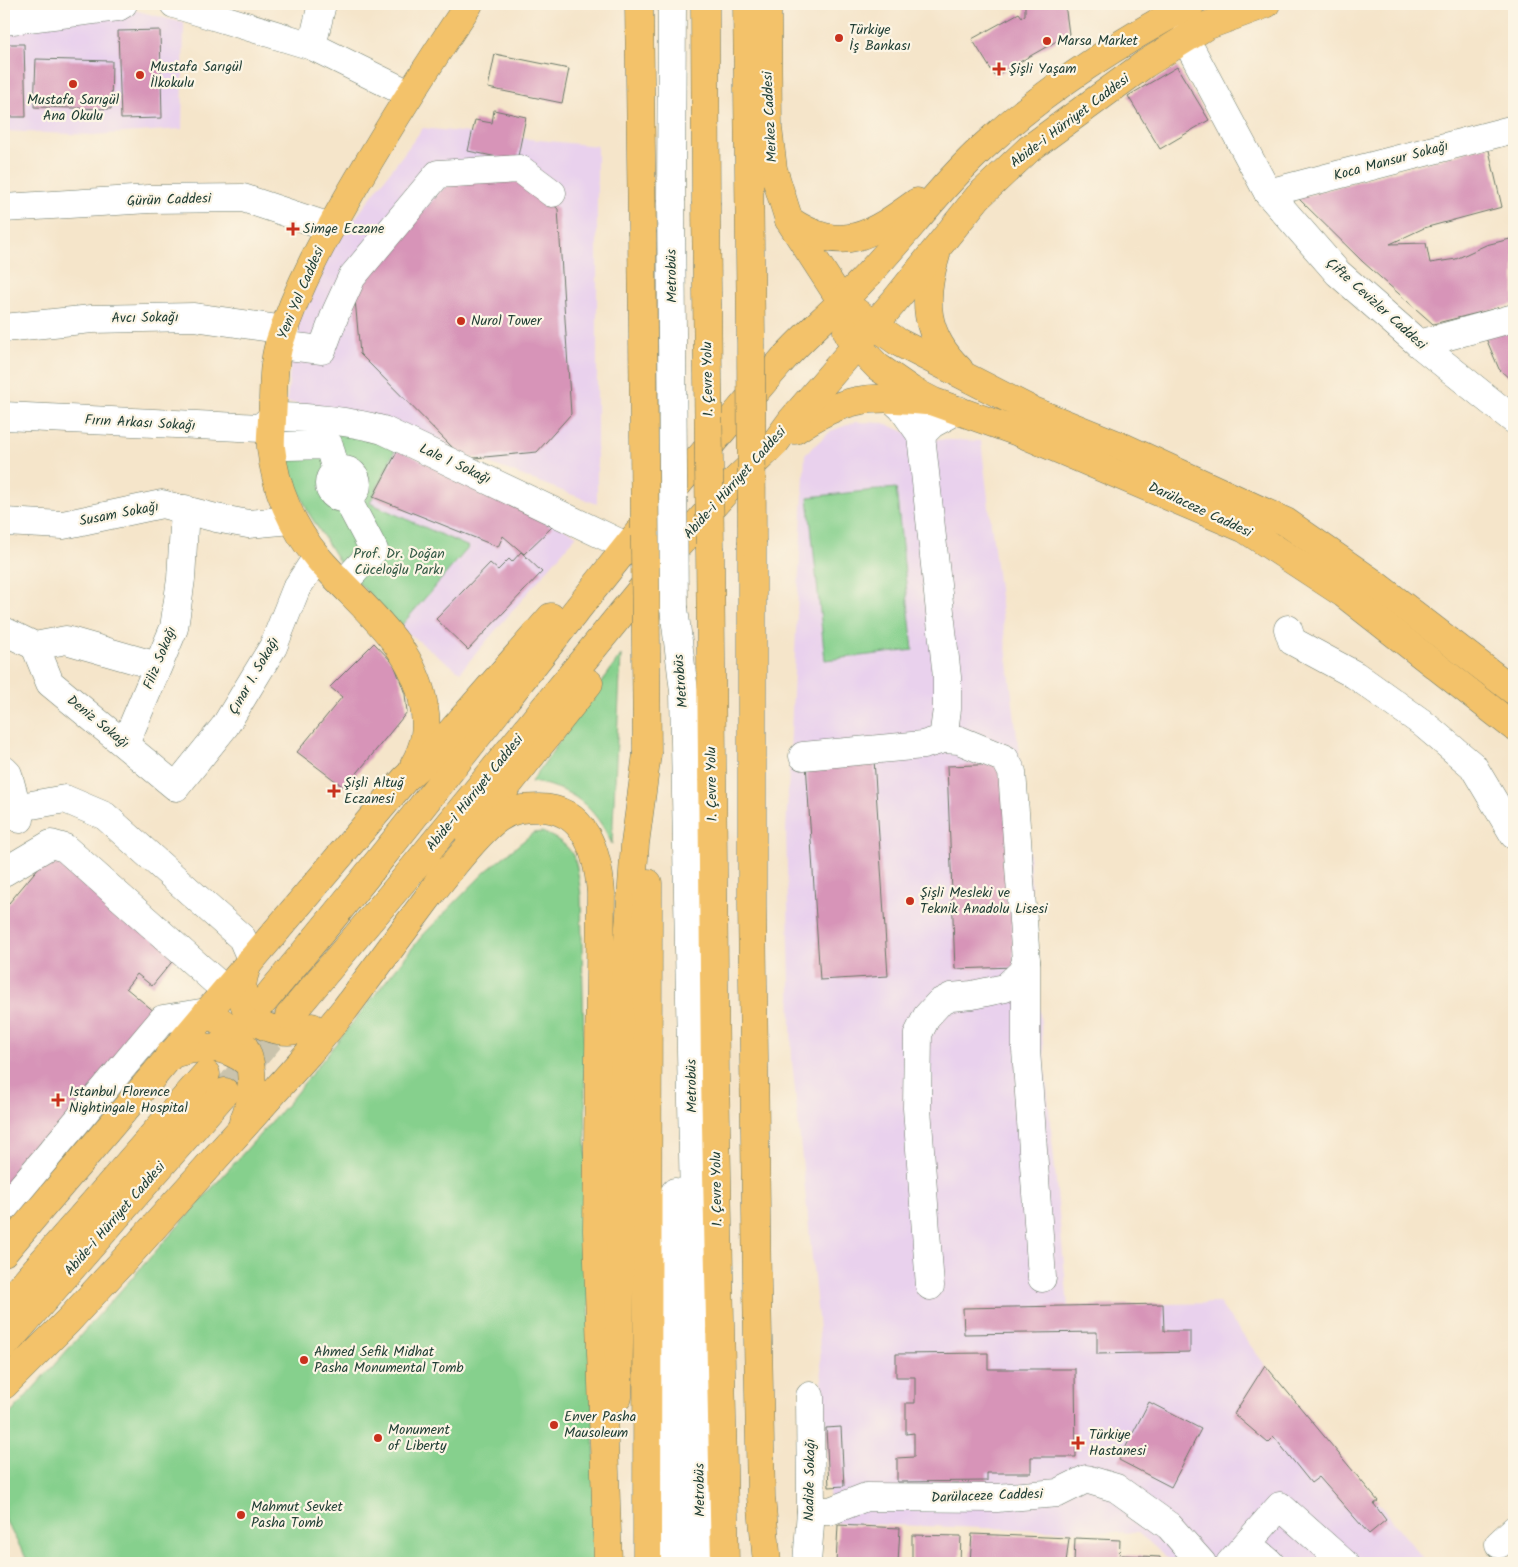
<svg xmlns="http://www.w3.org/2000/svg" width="1518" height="1567" font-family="Kalam,sans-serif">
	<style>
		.built { fill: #e9d1ed }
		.green { fill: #86d08d; stroke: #528660 }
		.building { fill: #d794b8 }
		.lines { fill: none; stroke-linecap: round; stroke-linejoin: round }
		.major-tunnel { stroke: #cac3ac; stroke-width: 28; stroke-dasharray: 28 14; stroke-linecap: butt }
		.minor-casing { stroke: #6a7868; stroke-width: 29 }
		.major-casing { stroke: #6a7868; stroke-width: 29 }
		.highway-casing { stroke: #6a7868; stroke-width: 29 }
		.minor { stroke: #fff; stroke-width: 28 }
		.major { stroke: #f3c26a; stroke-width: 28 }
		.highway { stroke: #f3c26a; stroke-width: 28 }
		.minor-bridge-casing { stroke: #6a7868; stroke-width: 29; stroke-linecap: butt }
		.highway-bridge-casing { stroke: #6a7868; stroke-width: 29; stroke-linecap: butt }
		.minor-bridge { stroke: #fff; stroke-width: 28 }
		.highway-bridge { stroke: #f3c26a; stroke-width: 28 }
		.poi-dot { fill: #c8321e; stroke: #fcf5e5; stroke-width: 2 }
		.labels { text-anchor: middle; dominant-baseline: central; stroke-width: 4.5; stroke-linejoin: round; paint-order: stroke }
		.poi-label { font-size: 14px; fill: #1f3d34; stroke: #fcf5e5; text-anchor: start }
		.street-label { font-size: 14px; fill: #1f3d34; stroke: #fcf5e5 }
		.park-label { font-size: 14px; fill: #345a46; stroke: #fcf5e5 }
	</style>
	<rect width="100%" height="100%" fill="#fcf5e5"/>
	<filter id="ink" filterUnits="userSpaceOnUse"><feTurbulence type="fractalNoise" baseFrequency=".02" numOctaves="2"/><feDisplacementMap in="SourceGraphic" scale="10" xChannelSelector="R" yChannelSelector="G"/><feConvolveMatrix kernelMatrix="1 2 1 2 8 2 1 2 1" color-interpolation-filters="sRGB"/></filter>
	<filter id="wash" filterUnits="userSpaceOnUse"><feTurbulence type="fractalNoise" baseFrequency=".0096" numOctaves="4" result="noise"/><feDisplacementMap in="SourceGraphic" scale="20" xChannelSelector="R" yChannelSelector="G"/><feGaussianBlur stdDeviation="1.12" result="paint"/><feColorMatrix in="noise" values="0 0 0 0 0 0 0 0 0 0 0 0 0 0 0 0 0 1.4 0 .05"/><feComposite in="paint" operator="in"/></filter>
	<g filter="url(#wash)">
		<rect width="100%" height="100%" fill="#f5e5ca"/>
		<g class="built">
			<path d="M130 9 184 23 182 129 93 135 4 131V30Z"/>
			<path d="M423 128 597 146V504L381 422 287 402 294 327 332 249Z"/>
			<path d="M855 422 884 423 921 439 981 441 1027 819 1036 972 1068 1306 1219 1303 1265 1365 1427 1563H1174L1138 1533 831 1523 818 1317 792 1060 786 831 805 454 831 431Z"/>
			<path d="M396 448 577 535 460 672 400 627 370 503Z"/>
		</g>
		<g class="green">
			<path d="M286 423 326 425 396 448 370 503 469 547 400 627 340 563 308 512 289 469Z"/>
			<path d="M896 488 913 650 825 660 808 497Z"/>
			<path d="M621 655 612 844C595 807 572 787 531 782Z"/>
			<path d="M542 832C578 847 576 860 581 895L590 1338 599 1563H29L4 1518V1421L289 1102 422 936 485 872 533 833Z"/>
		</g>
		<g id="blocks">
			<g class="building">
				<path d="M1025 4H1065L1069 34 995 76 972 39 1019 13 1022 17 1025 15Z"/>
				<path d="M160 30 162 118 121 119 118 31Z"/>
				<path d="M4 44H24L26 117H4Z"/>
				<path d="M495 54 569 69 562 103 488 88Z"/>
				<path d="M36 59 112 61 111 109 34 107Z"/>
				<path d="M1177 67 1209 120 1160 149 1128 96Z"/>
				<path d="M494 110 526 117 517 161 468 151 475 120 492 123Z"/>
				<path d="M1488 146 1502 207 1424 228 1390 244 1426 243 1430 263 1456 259 1486 245 1514 238V304L1433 324 1363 262 1298 198Z"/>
				<path d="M519 175 558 209 571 414 537 452 464 459 360 354 354 288 453 178Z"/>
				<path d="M1514 329V383L1499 369 1485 336Z"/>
				<path d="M398 450 517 506 552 527 524 554 503 536 498 547 373 497Z"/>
				<path d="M521 552 542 572 468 650 436 619 490 563 498 570 509 559 512 562Z"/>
				<path d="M374 643 394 664 405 694 407 712 345 788 297 752 342 697 330 687Z"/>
				<path d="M874 759 888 976 820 980 806 763Z"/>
				<path d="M1005 764 1014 967 955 969 947 766Z"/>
				<path d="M54 849 180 952 152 986 137 974 126 988 161 1017 4 1205V909Z"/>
				<path d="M1163 1304 1164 1331H1190V1352L1097 1354V1332L964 1334 963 1308Z"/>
				<path d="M988 1353V1369H1075L1076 1457H1031V1473H987V1481L897 1482V1458L914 1457V1433L906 1434V1403H915V1377H896V1354Z"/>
				<path d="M1265 1365 1378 1501 1374 1504 1386 1520 1369 1534 1319 1477 1311 1483 1274 1437 1268 1443 1234 1414Z"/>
				<path d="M1149 1402 1201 1429 1171 1487 1119 1460Z"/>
				<path d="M841 1427 844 1486 829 1487 826 1428Z"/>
				<path d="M838 1525 900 1528 898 1563H836Z"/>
				<path d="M972 1534 1069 1538 1066 1563H970Z"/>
				<path d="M912 1535 961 1536 960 1563H912Z"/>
				<path d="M1075 1538 1120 1540 1119 1563H1074Z"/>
				<path d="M1122 1555 1160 1557V1563H1121Z"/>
			</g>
		</g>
	</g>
	<g filter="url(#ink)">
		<use href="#blocks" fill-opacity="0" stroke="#6a7868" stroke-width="1"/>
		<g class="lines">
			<path class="major-tunnel" d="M225 1092 289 1016"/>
			<defs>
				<g id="minor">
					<path d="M174 4 312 46 409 94"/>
					<path d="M4 21 118 7 123 4"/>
					<path d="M1185 38 1268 193 1338 273 1419 344 1514 420"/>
					<path d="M312 46 322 4"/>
					<path d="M1268 193 1514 129"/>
					<path d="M671 199 672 4"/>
					<path d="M4 208 149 199 243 198 330 227"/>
					<path d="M4 328 92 319 194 317 285 330"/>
					<path d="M1419 344 1514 318"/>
					<path d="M279 345 322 350 336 312 352 277 438 174 520 169 552 193"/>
					<path d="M891 398 902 408 921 435 932 424 958 410"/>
					<path d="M4 416 261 428 272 417C311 417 346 420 383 430L628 547"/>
					<path d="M921 435 947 677V709L943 739"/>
					<path d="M287 446 329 445 336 471"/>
					<circle cx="343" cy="484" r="14"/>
					<path d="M347 499 374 550 351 575"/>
					<path d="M4 522 63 525 162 504 216 518 248 524 292 520"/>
					<path d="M674 608 684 691 701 1563"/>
					<path d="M1288 629 1292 641 1355 675 1421 722 1473 766 1514 835"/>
					<path d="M4 631 35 646 66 640 157 666"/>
					<path d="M35 646 50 683 176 787 225 726 273 647 296 589 317 557"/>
					<path d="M125 744 174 628 181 579 185 509"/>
					<path d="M803 756 923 745 943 739 959 740 1005 759 1012 772 1026 961 1022 972 1005 988 972 995 951 997 939 1003 927 1016 918 1034 917 1108 930 1286"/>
					<path d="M4 770 8 774 20 819"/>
					<path d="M4 810 65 799 105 816 242 938 251 959"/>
					<path d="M4 872 51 844 65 848 225 990"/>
					<path d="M1026 961V1050L1042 1278"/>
					<path d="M675 1192V1563"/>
					<path d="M4 1208 163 1019 207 1012"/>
					<path d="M811 1511H830L866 1497 997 1498 1058 1493 1086 1479 1116 1488 1169 1526 1202 1563"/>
					<path d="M1248 1544 1270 1563"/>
					<path d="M1499 1544 1514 1530"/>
					<path d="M807 1563 811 1511 810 1396"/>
					<path d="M1230 1563 1280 1506 1344 1563"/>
				</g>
				<g id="major">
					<path d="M767 4 768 128 773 169 789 220 842 302 898 342 1031 410 1123 447 1286 522 1375 584 1514 691"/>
					<path d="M789 220C842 256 871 235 917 202"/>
					<path d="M936 255C922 299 924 335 959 369"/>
					<path d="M847 331 850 338 878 367 911 390 934 402 1018 432 1245 529 1344 594 1514 727"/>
					<path d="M795 430C844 396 869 396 926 401"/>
					<path d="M414 765C425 746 428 729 424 707 414 642 358 605 318 558 292 527 275 488 271 448 270 438 272 427 272 418 274 394 272 367 279 344 297 286 327 233 358 180 393 120 430 62 469 4"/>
					<path d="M469 834 589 683"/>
					<path d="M249 962C226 1012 264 1042 312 1027"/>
					<path d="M264 1001C440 792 600 570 779 364 803 336 832 313 857 286 903 239 942 183 992 139 1051 86 1120 42 1191 4"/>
					<path d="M207 1012C219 1020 232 1028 240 1040 256 1062 254 1098 243 1122"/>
					<path d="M289 1016 398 887 666 559 735 481 775 443 791 421 893 303 978 197 1029 149 1145 64 1206 26 1266 4"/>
					<path d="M169 1055C198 1046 224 1042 248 1063"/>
					<path d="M4 1252 405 779 430 756 551 617"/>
					<path d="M4 1306 206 1074"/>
					<path d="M4 1346 225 1092"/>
					<path d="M4 1385 68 1321 128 1256 308 1054 345 1009 433 891 444 871"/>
				</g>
				<g id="highway">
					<path d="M639 4 642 231"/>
					<path d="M705 4 706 202"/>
					<path d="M747 4 751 336"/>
					<path d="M752 543V906L757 1286 761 1497 767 1563"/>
					<path d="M710 549 715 1076 725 1563"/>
					<path d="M433 891C448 872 480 830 499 818 512 809 525 808 539 808 586 808 598 854 601 893L597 1231 608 1563"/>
					<path d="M618 1397 626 969 635 844 647 754"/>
					<path d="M647 1563 648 883"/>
				</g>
			</defs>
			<use href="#minor" class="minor-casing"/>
			<use href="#major" class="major-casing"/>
			<use href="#highway" class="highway-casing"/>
			<use href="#minor" class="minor"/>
			<use href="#major" class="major"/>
			<use href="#highway" class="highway"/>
			<defs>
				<path id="minor-bridge" d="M671 199 674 608"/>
				<g id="highway-bridge">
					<path d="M706 202 710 549"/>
					<path d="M642 231 647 754"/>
					<path d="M751 336 752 543"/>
				</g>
			</defs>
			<use href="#minor-bridge" class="minor-bridge-casing"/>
			<use href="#highway-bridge" class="highway-bridge-casing"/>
			<use href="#minor-bridge" class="minor-bridge"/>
			<use href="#highway-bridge" class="highway-bridge"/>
		</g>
	</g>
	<g class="poi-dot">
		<circle cx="839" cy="38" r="5"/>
		<circle cx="1047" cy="41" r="5"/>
		<path d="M996.5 61.5h5v5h5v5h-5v5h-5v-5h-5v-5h5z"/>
		<circle cx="140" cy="75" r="5"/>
		<circle cx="73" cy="84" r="5"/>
		<path d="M290.5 221.5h5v5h5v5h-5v5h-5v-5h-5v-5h5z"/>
		<circle cx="461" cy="321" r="5"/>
		<path d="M331.5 783.5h5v5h5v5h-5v5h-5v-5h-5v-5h5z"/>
		<circle cx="910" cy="901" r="5"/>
		<path d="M55.5 1092.5h5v5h5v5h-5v5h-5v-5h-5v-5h5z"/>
		<circle cx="304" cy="1360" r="5"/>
		<circle cx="554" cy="1425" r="5"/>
		<circle cx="378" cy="1438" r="5"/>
		<path d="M1075.5 1435.5h5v5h5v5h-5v5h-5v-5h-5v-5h5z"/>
		<circle cx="241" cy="1515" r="5"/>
	</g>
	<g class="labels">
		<g class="poi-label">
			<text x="849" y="30">Türkiye<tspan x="849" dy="16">İş Bankası</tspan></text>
			<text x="1057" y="41">Marsa Market</text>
			<text x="150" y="67">Mustafa Sarıgül<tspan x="150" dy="16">İlkokulu</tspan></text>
			<text x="1009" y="69">Şişli Yaşam</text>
			<text x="73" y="100" text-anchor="middle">Mustafa Sarıgül<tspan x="73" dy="16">Ana Okulu</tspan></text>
			<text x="303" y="229">Simge Eczane</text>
			<text x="471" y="321">Nurol Tower</text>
			<text x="344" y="783">Şişli Altuğ<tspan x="344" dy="16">Eczanesi</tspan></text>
			<text x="920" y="893">Şişli Mesleki ve<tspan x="920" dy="16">Teknik Anadolu Lisesi</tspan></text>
			<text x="69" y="1092">Istanbul Florence<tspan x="69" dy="16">Nightingale Hospital</tspan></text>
			<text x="314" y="1352">Ahmed Sefik Midhat<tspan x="314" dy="16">Pasha Monumental Tomb</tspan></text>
			<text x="564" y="1417">Enver Pasha<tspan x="564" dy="16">Mausoleum</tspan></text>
			<text x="388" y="1430">Monument<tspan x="388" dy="16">of Liberty</tspan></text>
			<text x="1089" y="1435">Türkiye<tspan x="1089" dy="16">Hastanesi</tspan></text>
			<text x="251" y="1507">Mahmut Sevket<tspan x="251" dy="16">Pasha Tomb</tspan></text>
		</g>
		<g class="street-label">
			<text transform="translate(770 117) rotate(-93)">Merkez Caddesi</text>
			<text transform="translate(1070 121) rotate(-37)">Abide-i Hürriyet Caddesi</text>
			<text transform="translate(1391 161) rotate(-15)">Koca Mansur Sokağı</text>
			<text transform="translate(169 200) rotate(-2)">Gürün Caddesi</text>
			<text transform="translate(672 276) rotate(-91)">Metrobüs</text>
			<text transform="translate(301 293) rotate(-67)">Yeni Yol Caddesi</text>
			<text transform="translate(1376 304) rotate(42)">Çifte Cevizler Caddesi</text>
			<text transform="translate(145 318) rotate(-1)">Avcı Sokağı</text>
			<text transform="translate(708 379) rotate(-91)">1. Çevre Yolu</text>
			<text transform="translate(140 423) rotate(3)">Fırın Arkası Sokağı</text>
			<text transform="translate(455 464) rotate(25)">Lale 1 Sokağı</text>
			<text transform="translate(735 483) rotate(-48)">Abide-i Hürriyet Caddesi</text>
			<text transform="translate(1200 510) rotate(25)">Darülaceze Caddesi</text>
			<text transform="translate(119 514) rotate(-11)">Susam Sokağı</text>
			<text transform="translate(160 658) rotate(-68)">Filiz Sokağı</text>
			<text transform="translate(254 676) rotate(-60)">Çınar 1. Sokağı</text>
			<text transform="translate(681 681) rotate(-95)">Metrobüs</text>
			<text transform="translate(98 722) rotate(39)">Deniz Sokağı</text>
			<text transform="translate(712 784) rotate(-91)">1. Çevre Yolu</text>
			<text transform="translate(475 793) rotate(-51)">Abide-i Hürriyet Caddesi</text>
			<text transform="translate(692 1086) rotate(-91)">Metrobüs</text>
			<text transform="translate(717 1189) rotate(-91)">1. Çevre Yolu</text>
			<text transform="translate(115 1219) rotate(-49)">Abide-i Hürriyet Caddesi</text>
			<text transform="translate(810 1480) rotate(-89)">Nadide Sokağı</text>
			<text transform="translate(700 1490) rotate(-91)">Metrobüs</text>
			<text transform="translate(987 1496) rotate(-2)">Darülaceze Caddesi</text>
		</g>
		<g class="park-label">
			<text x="399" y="554">Prof. Dr. Doğan<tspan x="399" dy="16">Cüceloğlu Parkı</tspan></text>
		</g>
	</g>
	<rect width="1518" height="1567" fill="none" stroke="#fcf5e5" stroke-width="20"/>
</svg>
